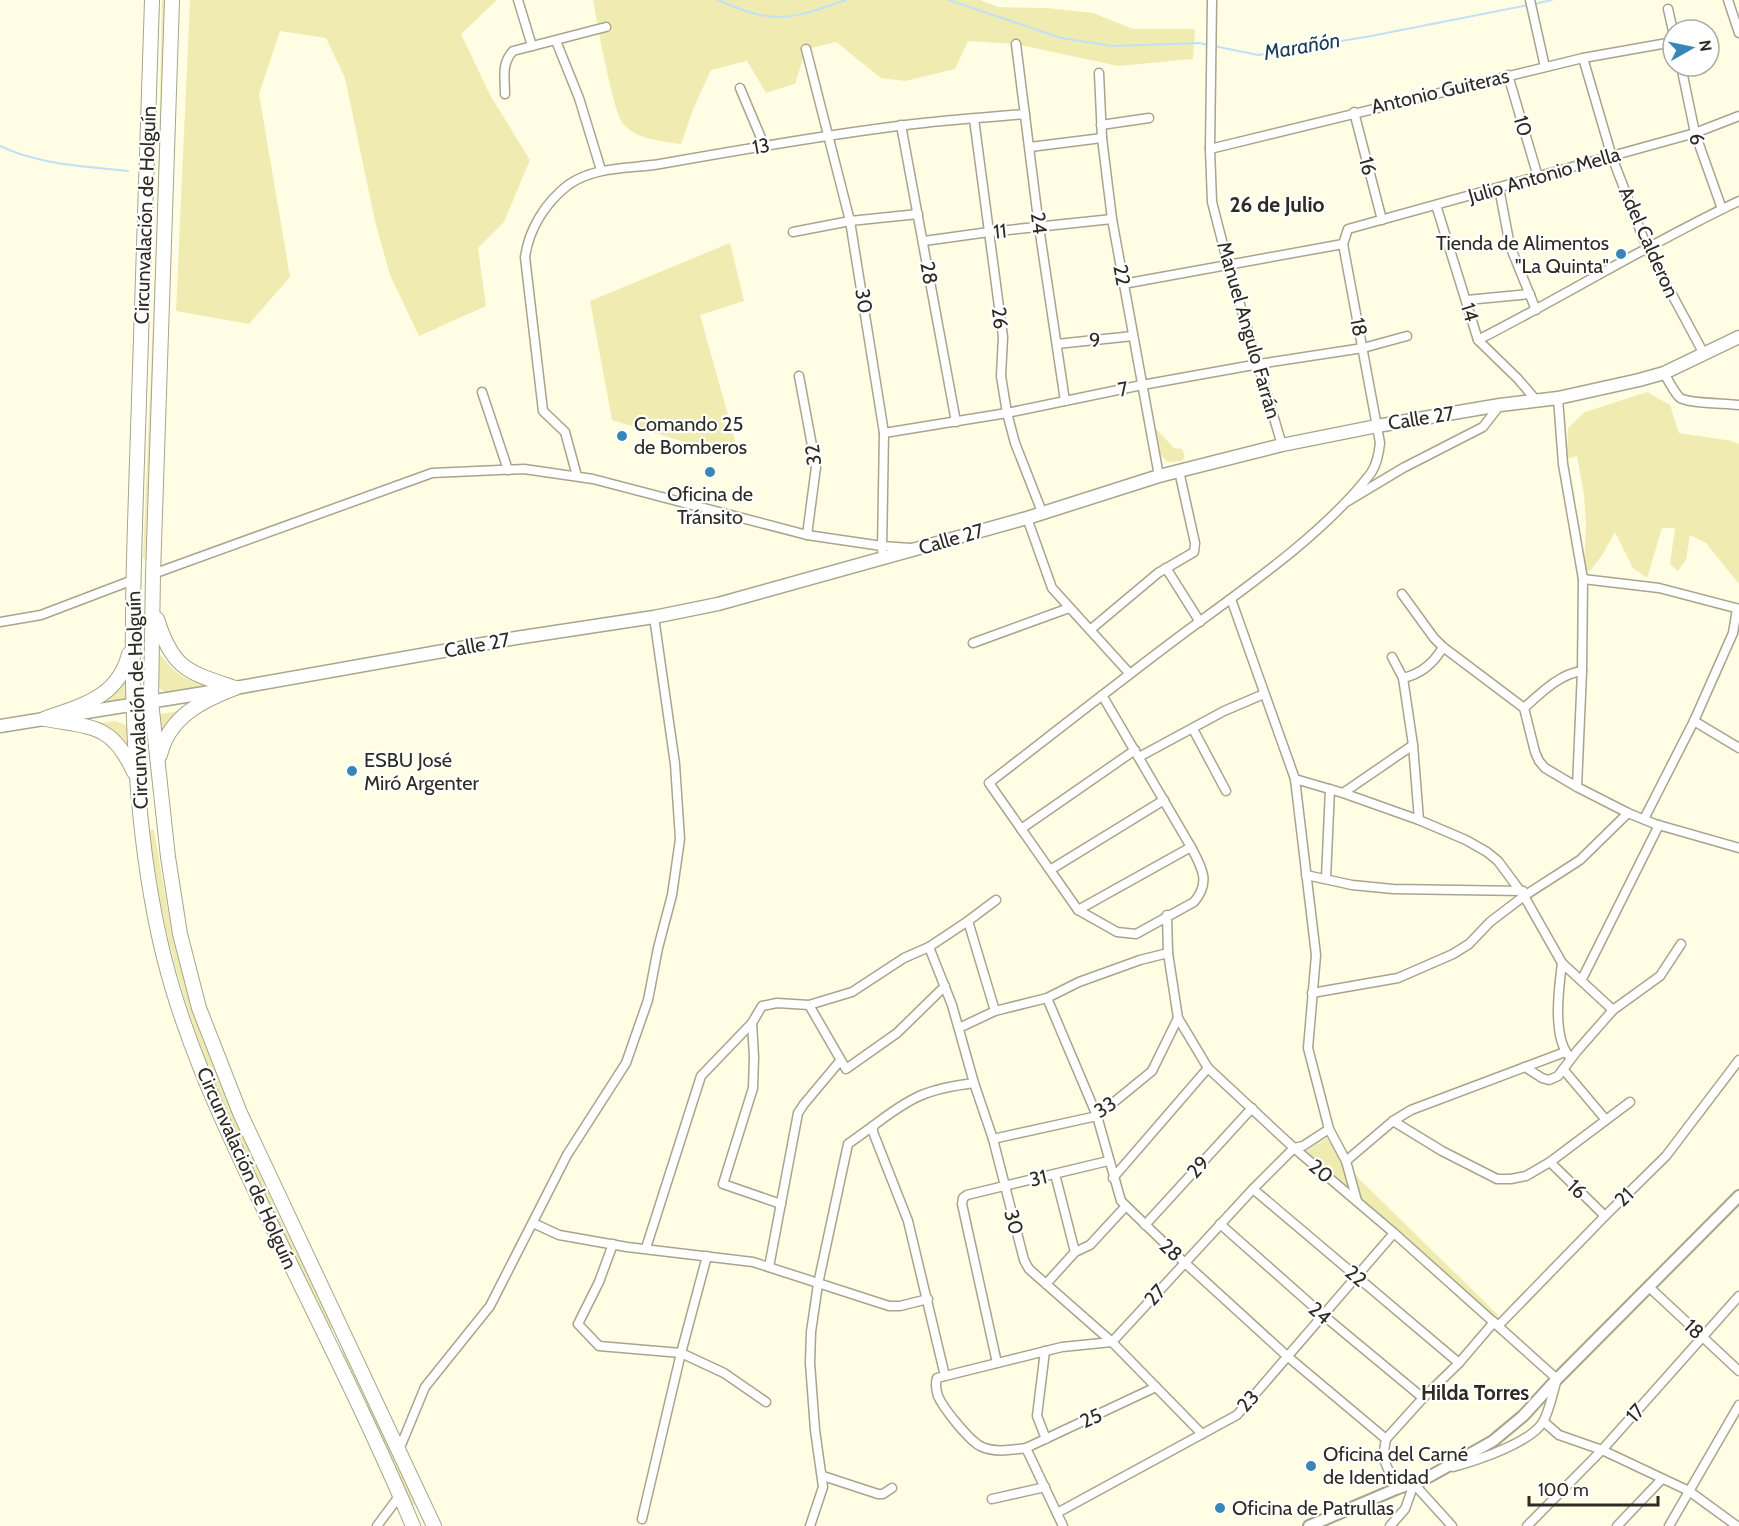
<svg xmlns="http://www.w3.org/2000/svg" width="1739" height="1526" font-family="Cabin,sans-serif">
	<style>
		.green { fill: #f0ecb1 }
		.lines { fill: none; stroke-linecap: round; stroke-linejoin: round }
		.stream { stroke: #bfe0f8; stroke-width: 2 }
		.minor-casing { stroke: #a7a58e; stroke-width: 11 }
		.tertiary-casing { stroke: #a7a58e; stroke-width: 14 }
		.secondary-casing { stroke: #a7a58e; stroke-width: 15 }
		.trunk-casing { stroke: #a7a58e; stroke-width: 16 }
		.minor { stroke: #fff; stroke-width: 8 }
		.tertiary { stroke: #fff; stroke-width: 10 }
		.secondary { stroke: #fff; stroke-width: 12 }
		.trunk { stroke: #fff; stroke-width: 14 }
		.poi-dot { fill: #3886b8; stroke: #fff; stroke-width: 2 }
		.labels { text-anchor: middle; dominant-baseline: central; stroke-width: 4.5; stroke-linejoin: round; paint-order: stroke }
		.street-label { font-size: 20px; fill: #2d2c23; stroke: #fff }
		.poi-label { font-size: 20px; fill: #2d2c23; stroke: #fff; text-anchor: start }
		.water-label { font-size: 21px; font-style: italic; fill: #183d55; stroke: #fff }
		.neighbourhood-label { font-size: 21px; font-weight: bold; fill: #2d2c23; stroke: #fff }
	</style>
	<rect width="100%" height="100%" fill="#fffde4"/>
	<g class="green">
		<path d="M162 0H168L145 561 143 557 158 203Z"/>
		<path d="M190 0H497L461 34 490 95 530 160 504 222 478 248 486 306 419 336 390 275 375 221 345 78 326 38 280 31 259 94 290 277 249 324 176 311Z"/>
		<path d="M593 0H980L998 7 1046 8 1093 13 1133 29H1195L1193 59 1118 66 1016 44 968 41 955 69 905 81 881 78 836 42 806 49 795 84 766 93 747 61 711 70 694 107 681 144C661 141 639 140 624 125 613 114 597 21 593 0Z"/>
		<path d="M730 243 744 301 700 315 738 451 734 457 612 420 590 301Z"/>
		<path d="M1647 392 1670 405 1679 433 1732 441 1739 444V584L1706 543 1690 535 1686 560 1678 571 1670 564 1675 528H1662L1647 578 1633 568 1615 532 1603 554 1590 571H1584L1586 524 1584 495 1577 456 1567 459 1568 428 1585 412Z"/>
		<path d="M1156 429 1174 448 1182 449 1185 456 1182 461 1168 462 1159 453 1153 430Z"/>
		<path d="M156 648C172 672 183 681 212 686L167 694 154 684Z"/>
		<path d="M127 671 128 702 97 705Z"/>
		<path d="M190 709 159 749 155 715Z"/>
		<path d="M115 721 131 727 135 766 91 724Z"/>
		<path d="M149 830H154L172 935 196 1017 221 1087 279 1217 335 1327 331 1329C267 1205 202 1078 169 942 160 906 155 867 149 830Z"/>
		<path d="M1327 1138 1343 1163 1498 1315 1496 1319 1306 1151Z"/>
		<path d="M344 1349 394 1453 415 1504 412 1506 341 1352Z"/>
	</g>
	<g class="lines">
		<g class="stream">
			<path d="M718 0C737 8 760 18 781 17 803 16 825 7 846 0"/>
			<path d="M949 0 1061 38 1113 46 1199 43 1258 55 1371 36 1529 5"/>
			<path d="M1534 4 1552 0"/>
			<path d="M0 146C39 165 86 166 128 171"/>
		</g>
		<defs>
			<g id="minor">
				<path d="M518 0 532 46"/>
				<path d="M1212 0 1210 149 1212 202 1228 264 1282 445"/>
				<path d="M1530 0 1545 67"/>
				<path d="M1728 0 1739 33"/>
				<path d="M1668 9 1673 31"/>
				<path d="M556 41 579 98 601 170"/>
				<path d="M1016 44 1039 227 1065 401"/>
				<path d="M806 49 850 221 884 433 882 550"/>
				<path d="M1583 58 1612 157 1647 248 1704 354"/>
				<path d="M1681 66 1695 133 1722 209"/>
				<path d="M1099 73 1102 138 1112 219 1159 476"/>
				<path d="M1508 75 1538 177"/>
				<path d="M740 88 764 145"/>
				<path d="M505 94C505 78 501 64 513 51L606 27"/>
				<path d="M1354 112 1382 220"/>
				<path d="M974 119 1003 337 1001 376 1007 413 1015 443 1042 512"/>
				<path d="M901 125 956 422"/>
				<path d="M1101 125 1149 118"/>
				<path d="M1030 147 1102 138"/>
				<path d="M1210 149 1583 58 1673 42"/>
				<path d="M1499 188 1510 246 1536 310"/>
				<path d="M1436 205 1478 340 1518 379 1536 400"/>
				<path d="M793 232 850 221 918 214"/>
				<path d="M924 241 989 232 1112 219"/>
				<path d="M1123 284 1343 244"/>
				<path d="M1467 300 1530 294"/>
				<path d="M1478 340C1566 295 1650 243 1739 201"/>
				<path d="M1057 344 1133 336"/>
				<path d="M1664 373C1668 380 1673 390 1679 397 1686 404 1726 403 1739 405"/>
				<path d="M799 376 816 467 807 535"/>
				<path d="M482 392 508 470"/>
				<path d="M1558 398 1563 464 1583 579 1582 671 1577 787"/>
				<path d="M884 433 1007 413 1142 385 1259 364 1363 348 1407 336"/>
				<path d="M577 476 565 432 543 411 525 257C529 229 545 203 568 185 595 166 629 169 660 164 739 150 818 136 898 126 940 120 982 118 1025 114"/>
				<path d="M1348 501 1403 468 1483 427 1500 405"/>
				<path d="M1027 518 1052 588 1130 674"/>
				<path d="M1166 568 1200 622"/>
				<path d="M153 574 432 473 524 469 593 479 807 535 882 546 911 548"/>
				<path d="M1583 579 1659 588 1739 609"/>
				<path d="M1402 594 1434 638 1443 647 1524 708 1535 752 1539 761 1545 768 1577 787 1628 813 1655 824 1739 848"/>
				<path d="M1231 599 1295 779 1316 955 1308 1048 1329 1129 1346 1161 1357 1201"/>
				<path d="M0 622 41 615 133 580"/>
				<path d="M1090 630 1158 573 1194 552 1195 543 1179 471"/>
				<path d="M973 643 1069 608"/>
				<path d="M1392 657 1403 678 1413 745 1419 820"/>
				<path d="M1403 678C1421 674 1434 663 1443 647"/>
				<path d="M1102 695 1191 847C1202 868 1211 882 1194 902L1136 934 1117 932 1078 910 989 783C1055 732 1121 680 1188 630 1248 586 1326 532 1371 473 1377 464 1379 453 1380 443L1343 244 1348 229 1695 133 1739 116"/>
				<path d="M1524 708C1540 694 1559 674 1582 671"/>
				<path d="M1694 721 1739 748"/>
				<path d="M1193 729 1226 791"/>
				<path d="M1139 757 1224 711 1264 694"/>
				<path d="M1295 779 1343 793 1419 820 1466 840 1487 852 1498 861 1524 896 1562 963 1613 1010"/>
				<path d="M1343 793 1413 745"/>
				<path d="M1644 819 1694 721 1733 633 1737 609"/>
				<path d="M1021 829 1135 750"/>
				<path d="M1050 870 1164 800"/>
				<path d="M1306 875 1352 885 1393 889 1523 891"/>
				<path d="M1326 878 1330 789"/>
				<path d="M1078 910 1191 847"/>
				<path d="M1167 915 1168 953 1178 1018 1208 1068 1294 1148 1394 1233 1557 1379C1553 1392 1550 1408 1544 1420 1534 1442 1475 1461 1453 1467"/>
				<path d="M968 921 995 1011"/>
				<path d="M929 947 952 1005 974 1083 993 1139 1024 1260 1029 1269 1112 1342 1202 1434"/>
				<path d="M1562 963C1559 987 1552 1036 1569 1056"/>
				<path d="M1582 979 1659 825"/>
				<path d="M1312 993 1398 978 1453 954 1469 944 1490 922 1524 896 1580 860 1628 813"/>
				<path d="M1047 998 1097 1116 1121 1201 1184 1262 1287 1356 1386 1439"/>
				<path d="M809 1005 846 1069 897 1033 945 986"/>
				<path d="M752 1023 754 1057 753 1088 723 1184 781 1204"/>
				<path d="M959 1028 995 1011 1047 998 1079 982 1140 960 1168 953"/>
				<path d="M1525 1067 1542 1078 1549 1080 1558 1076 1577 1051 1613 1010 1660 976 1681 944"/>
				<path d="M1563 1069 1606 1120"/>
				<path d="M1393 1121 1442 1151 1497 1179H1511L1526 1176 1550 1162 1630 1102"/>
				<path d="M993 1139 1097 1116 1152 1071 1178 1018"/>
				<path d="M1346 1161 1393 1121 1411 1110 1565 1052"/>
				<path d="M1550 1162 1605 1216"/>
				<path d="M1055 1174 1075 1252"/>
				<path d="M1113 1178 1208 1068"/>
				<path d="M1253 1189 1459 1363"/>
				<path d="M533 1223 559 1235 627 1247 753 1262 889 1306H900L928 1299"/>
				<path d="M1220 1224 1323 1315 1423 1398"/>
				<path d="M1145 1225 1252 1108"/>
				<path d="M613 1244 599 1282 578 1324 599 1346 681 1353 724 1373 766 1402"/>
				<path d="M646 1248 701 1076 752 1023 762 1006 777 1003 809 1005 852 992 904 958 929 947 968 921 996 900"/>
				<path d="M769 1267 798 1113 804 1104 840 1061"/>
				<path d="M1046 1284 1075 1252 1090 1245 1126 1206"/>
				<path d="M1649 1287 1739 1371"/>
				<path d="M1498 1326 1605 1216 1666 1156 1739 1060"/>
				<path d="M1045 1351 1037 1416 1046 1439"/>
				<path d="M997 1363 962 1204 963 1198 967 1195 1108 1161"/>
				<path d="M945 1376 908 1221 873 1132V1126C911 1097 926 1089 974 1083"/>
				<path d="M1156 1387 1026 1448C1011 1450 994 1453 980 1446 968 1439 943 1408 938 1396 936 1390 935 1384 937 1378L1062 1347 1112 1342 1253 1189 1294 1148 1303 1146 1329 1129"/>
				<path d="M1544 1422 1559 1435 1602 1450 1689 1491 1737 1526"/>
				<path d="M1026 1448 1063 1526"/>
				<path d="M399 1450 425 1387 490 1306 567 1155 626 1063 648 1000 658 948 672 895 680 839 675 764 654 617"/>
				<path d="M823 1476 878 1494H883L892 1488"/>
				<path d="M1396 1489 1383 1457 1386 1439 1423 1398 1459 1363 1494 1322"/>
				<path d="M992 1499 1045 1487"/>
				<path d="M1057 1513 1237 1415 1394 1233"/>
				<path d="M642 1519 681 1353 707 1256"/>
				<path d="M377 1526 400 1495"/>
				<path d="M810 1526 823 1487 815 1430 810 1363 811 1332 818 1284 848 1144 873 1126"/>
				<path d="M1390 1526 1405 1509 1414 1484 1452 1526"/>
				<path d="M1527 1526 1602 1450 1739 1296"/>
				<path d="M1617 1526 1662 1479"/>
				<path d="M1669 1526 1739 1405"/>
			</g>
			<path id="tertiary" d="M1309 1526 1396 1489 1425 1479 1493 1441 1523 1416 1557 1379 1739 1196"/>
			<path id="secondary" d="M0 726 235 688 516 638 654 617 718 604 1027 518 1159 476 1282 445 1377 426 1500 405 1558 398 1639 380 1664 373 1739 337"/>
			<g id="trunk">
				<path d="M152 0C147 154 142 307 137 461 132 619 125 780 159 936 179 1029 220 1117 261 1203 312 1310 367 1416 413 1526"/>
				<path d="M172 0 153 574 151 701 168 857 180 934 199 1008 240 1113 434 1526"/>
				<path d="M157 619C173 670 188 672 235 688"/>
				<path d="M44 719C82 705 118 698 129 654"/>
				<path d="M46 719C93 728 112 724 134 772"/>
				<path d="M160 755C169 717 201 701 235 688"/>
			</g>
		</defs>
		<use href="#minor" class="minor-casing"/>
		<use href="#tertiary" class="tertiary-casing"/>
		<use href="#secondary" class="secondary-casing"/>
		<use href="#trunk" class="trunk-casing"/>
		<use href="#minor" class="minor"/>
		<use href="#tertiary" class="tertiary"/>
		<use href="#secondary" class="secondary"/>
		<use href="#trunk" class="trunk"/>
	</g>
	<g class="poi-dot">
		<circle cx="1621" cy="254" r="6"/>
		<circle cx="622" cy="436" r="6"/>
		<circle cx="710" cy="472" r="6"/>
		<circle cx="352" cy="771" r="6"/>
		<circle cx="1311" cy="1466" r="6"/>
		<circle cx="1220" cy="1508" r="6"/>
	</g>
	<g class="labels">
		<g class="street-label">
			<text transform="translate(1440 91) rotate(-13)">Antonio Guiteras</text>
			<text transform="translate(1523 126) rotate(74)">10</text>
			<text transform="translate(1697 139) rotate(73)">6</text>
			<text transform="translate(761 146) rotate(-10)">13</text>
			<text transform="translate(1368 166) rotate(75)">16</text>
			<text transform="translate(1544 175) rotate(-16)">Julio Antonio Mella</text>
			<text transform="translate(145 215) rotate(-88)">Circunvalación de Holguín</text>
			<text transform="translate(1039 223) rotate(83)">24</text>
			<text transform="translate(1000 231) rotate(-6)">11</text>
			<text transform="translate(1649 242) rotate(66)">Adel Calderon</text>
			<text transform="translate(929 273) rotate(80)">28</text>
			<text transform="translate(1122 275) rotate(80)">22</text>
			<text transform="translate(864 301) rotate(81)">30</text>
			<text transform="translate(1470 312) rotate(73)">14</text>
			<text transform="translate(1000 318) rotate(83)">26</text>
			<text transform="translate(1359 327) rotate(79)">18</text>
			<text transform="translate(1249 330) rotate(74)">Manuel Angulo Farrán</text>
			<text transform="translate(1095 340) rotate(-6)">9</text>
			<text transform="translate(1123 389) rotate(-11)">7</text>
			<text transform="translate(1421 418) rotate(-9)">Calle 27</text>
			<text transform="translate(813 455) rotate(-97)">32</text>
			<text transform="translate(951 539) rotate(-16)">Calle 27</text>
			<text transform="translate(477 645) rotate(-10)">Calle 27</text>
			<text transform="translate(137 700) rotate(-92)">Circunvalación de Holguín</text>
			<text transform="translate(1105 1107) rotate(-34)">33</text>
			<text transform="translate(1198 1167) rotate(-47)">29</text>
			<text transform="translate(247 1168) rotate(66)">Circunvalación de Holguín</text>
			<text transform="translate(1321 1171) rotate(40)">20</text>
			<text transform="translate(1038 1178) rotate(-13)">31</text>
			<text transform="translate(1577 1189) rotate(44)">16</text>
			<text transform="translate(1624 1197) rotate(-44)">21</text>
			<text transform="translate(1014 1222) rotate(75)">30</text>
			<text transform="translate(1171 1250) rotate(43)">28</text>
			<text transform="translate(1356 1276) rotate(40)">22</text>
			<text transform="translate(1155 1295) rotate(-48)">27</text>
			<text transform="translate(1320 1313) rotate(41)">24</text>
			<text transform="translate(1694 1329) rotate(43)">18</text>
			<text transform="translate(1248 1401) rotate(-48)">23</text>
			<text transform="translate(1635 1413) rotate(-48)">17</text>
			<text transform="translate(1091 1418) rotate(-25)">25</text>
		</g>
		<g class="poi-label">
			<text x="1609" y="243" text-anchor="end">Tienda de Alimentos<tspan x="1609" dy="23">"La Quinta"</tspan></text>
			<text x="634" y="424">Comando 25<tspan x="634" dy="23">de Bomberos</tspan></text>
			<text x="710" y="494" text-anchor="middle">Oficina de<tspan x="710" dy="23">Tránsito</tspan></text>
			<text x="364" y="760">ESBU José<tspan x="364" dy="23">Miró Argenter</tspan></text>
			<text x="1323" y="1454">Oficina del Carné<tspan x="1323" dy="23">de Identidad</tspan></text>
			<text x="1232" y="1508">Oficina de Patrullas</text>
		</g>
		<g class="water-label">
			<text transform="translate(1302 46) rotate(-10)">Marañón</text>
		</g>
		<g class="neighbourhood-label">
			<text x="1277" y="204">26 de Julio</text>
			<text x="1475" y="1392">Hilda Torres</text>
		</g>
	</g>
	<g transform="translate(1691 48) rotate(81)"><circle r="28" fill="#ffffff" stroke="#ababa7" stroke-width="1.5"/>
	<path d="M0-4.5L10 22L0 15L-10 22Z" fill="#3886b8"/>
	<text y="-9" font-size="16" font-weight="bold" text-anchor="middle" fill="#2d2c23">N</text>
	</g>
	<path d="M1529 1496v9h129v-9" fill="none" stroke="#2d2c23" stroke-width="3"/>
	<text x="1538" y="1496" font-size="18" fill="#2d2c23" stroke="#ffffff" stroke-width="4.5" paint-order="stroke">100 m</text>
</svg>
